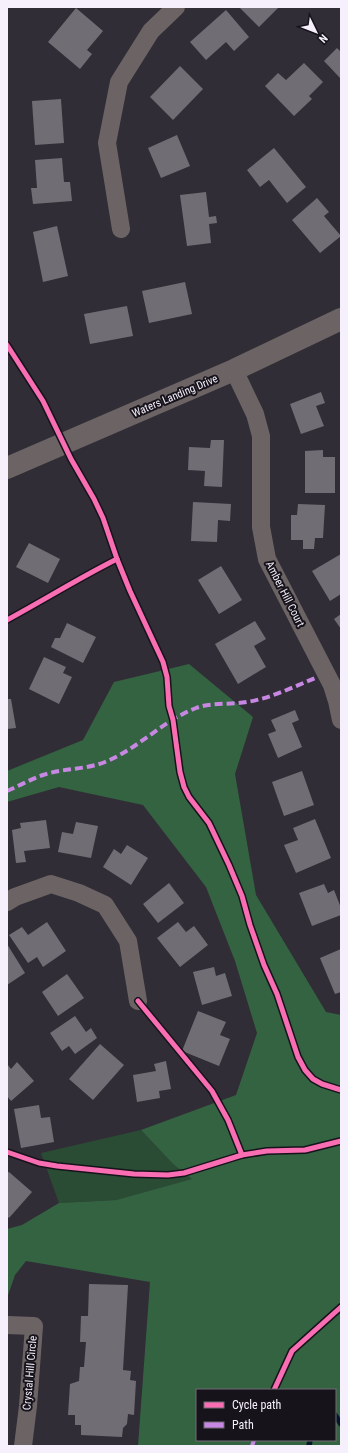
<svg xmlns="http://www.w3.org/2000/svg" width="348" height="1453" font-family="'Roboto Condensed',sans-serif">
	<style>
		.green { fill: #2a4c34 }
		.forest { fill: #346341; fill-rule: evenodd }
		.lines { fill: none; stroke-linecap: round; stroke-linejoin: round }
		.stream { stroke: #041629; stroke-width: 5.5 }
		.building { fill: #716d75 }
		.minor { stroke: #6c6464; stroke-width: 18 }
		.tertiary { stroke: #6c6464; stroke-width: 22 }
		.quiet { stroke: #c787e3; stroke-width: 4; stroke-dasharray: 8 4; stroke-linecap: butt }
		.cycleway-casing { stroke: #17131b; stroke-width: 8 }
		.cycleway { stroke: #f96db3; stroke-width: 5 }
		.labels { text-anchor: middle; dominant-baseline: central; stroke-width: 4; stroke-linejoin: round; paint-order: stroke }
		.street-label { font-size: 11px; fill: #f5f0fc; stroke: #17131b }
	</style>
	<rect width="100%" height="100%" fill="#312d36"/>
	<path class="green" d="M141 1130 173 1164 193 1179 116 1200 59 1203 41 1153Z"/>
	<path class="forest" d="M189 664 253 717 235 774 256 895 326 1012 341 1015V1446H138L150 1282 26 1261 15 1275 7 1298V1229L22 1225 59 1203 116 1200 192 1179 173 1164 141 1130 236 1095 257 1033 235 961 206 887 143 805 59 787 7 802V771L83 740 114 682ZM197 1390H335V1440H197Z"/>
	<g class="lines">
		<g class="stream">
			<path d="M335 1415 341 1424"/>
			<path d="M309 1446 310 1440"/>
		</g>
	</g>
	<g class="building">
		<path d="M239 7H279L259 27Z"/>
		<path d="M76 8 103 31 87 50 92 54 80 69 48 42Z"/>
		<path d="M226 10 249 37 234 51 226 42 206 60 190 42Z"/>
		<path d="M337 48 341 52V79L324 61Z"/>
		<path d="M304 63 323 82 309 96 312 99 294 116 265 86 278 73 286 80Z"/>
		<path d="M180 66 203 89 173 120 150 97Z"/>
		<path d="M61 99 64 143 35 145 32 101Z"/>
		<path d="M177 135 190 166 161 178 148 148Z"/>
		<path d="M274 148 306 187 287 203 269 180 260 187 247 170Z"/>
		<path d="M62 158 64 182H70L72 201 33 204 31 188H37L35 160Z"/>
		<path d="M206 192 209 217 216 216 217 223 209 224 211 243 187 246 180 195Z"/>
		<path d="M317 198 329 212 324 216 341 236 320 253 292 220Z"/>
		<path d="M57 226 68 276 43 282 33 232Z"/>
		<path d="M185 282 192 314 149 323 142 291Z"/>
		<path d="M127 306 133 336 90 344 84 314Z"/>
		<path d="M321 392 325 403 316 406 324 426 301 434 290 404Z"/>
		<path d="M211 440H224L222 487 204 486 205 471 188 470 189 447 210 448Z"/>
		<path d="M323 450V457H335V493H305V451Z"/>
		<path d="M193 502 231 504 230 521 218 520 217 542 191 541Z"/>
		<path d="M298 504 325 505 323 538H315L314 549H303V540H291V515H297Z"/>
		<path d="M29 543 60 559 48 583 16 567Z"/>
		<path d="M341 554V594L330 601 312 571Z"/>
		<path d="M221 566 242 600 219 614 198 580Z"/>
		<path d="M341 614V629L334 619Z"/>
		<path d="M255 621 266 639 254 646 266 667 238 684 215 644Z"/>
		<path d="M67 623 96 637 83 663 51 647 55 638H60Z"/>
		<path d="M44 657 66 667 63 673 72 677 59 704 29 689Z"/>
		<path d="M7 699H11L16 728 7 729Z"/>
		<path d="M295 710 299 720 292 723 302 747 278 758 268 734 276 731 271 720Z"/>
		<path d="M302 771 314 805 284 816 272 782Z"/>
		<path d="M315 819 331 858 296 873 284 845 298 840 293 828Z"/>
		<path d="M46 820 50 848 24 851 26 862 16 863 12 830 21 828 20 823Z"/>
		<path d="M76 822 98 826 91 858 58 852 62 832 73 834Z"/>
		<path d="M127 845 148 858 131 885 103 867 114 849 121 854Z"/>
		<path d="M169 883 184 903 158 923 143 904Z"/>
		<path d="M324 884 328 893 334 890 341 908V915L312 926 299 893Z"/>
		<path d="M47 922 66 951 43 967 37 957 28 963 9 935 22 927 28 935Z"/>
		<path d="M178 922 186 932 194 926 208 945 180 967 157 938Z"/>
		<path d="M7 944 25 973 7 985Z"/>
		<path d="M341 949V992L335 994 320 958Z"/>
		<path d="M214 967 216 976 225 973 232 996 202 1005 193 972Z"/>
		<path d="M67 974 84 998 58 1016 42 992Z"/>
		<path d="M198 1011 226 1022 220 1035 230 1039 219 1066 182 1051Z"/>
		<path d="M75 1016 86 1032 91 1028 97 1038 75 1054 69 1046 62 1051 50 1033Z"/>
		<path d="M100 1044 124 1065 93 1100 69 1079Z"/>
		<path d="M166 1061 171 1089 159 1091 160 1098 137 1102 133 1075 156 1071 154 1064Z"/>
		<path d="M17 1062 34 1081 11 1101 7 1096V1064L11 1069Z"/>
		<path d="M39 1105 41 1118 50 1117 54 1142 21 1148 14 1109Z"/>
		<path d="M9 1172 32 1192 9 1218 7 1216V1173Z"/>
		<path d="M89 1284 128 1285 123 1370 131 1371 130 1380 136 1381 134 1415 128 1414 127 1424 123 1428 122 1437 81 1435V1425H75V1415H68L70 1384 79 1381 80 1367H84L86 1342H80L81 1316H88Z"/>
	</g>
	<g class="lines">
		<g class="minor">
			<path d="M121 229 107 143 119 82 151 31 176 7"/>
			<path d="M234 370 255 414 261 436V527L267 559 332 685 337 701 341 720"/>
			<path d="M7 902 15 897 51 884 79 893 105 905 128 941 138 1001"/>
			<path d="M7 1325 34 1326 28 1406 23 1446"/>
		</g>
		<path class="tertiary" d="M7 468 234 370 341 319"/>
		<g class="quiet">
			<path d="M340 673H341"/>
			<path d="M7 791C19 786 31 779 43 775 63 768 85 770 105 762 138 749 162 721 196 708 212 702 230 705 247 702 272 698 295 686 318 677"/>
			<path d="M252 1446 254 1440"/>
		</g>
		<defs>
			<g id="cycleway">
				<path d="M7 345 43 401 71 459 94 499 103 518 117 559 130 591 163 662 167 677 169 706 173 720 180 772 184 787 189 797 209 823 229 865 242 896 250 925 264 965 277 994 298 1057 305 1070 313 1079 322 1084 341 1090"/>
				<path d="M7 620C44 600 79 578 117 559"/>
				<path d="M138 1001 212 1091 228 1120 242 1155"/>
				<path d="M7 1152 39 1163 57 1166 134 1174 168 1175 184 1173 242 1155 267 1151 305 1150 341 1141"/>
				<path d="M274 1390 292 1351 341 1307"/>
			</g>
		</defs>
		<use href="#cycleway" class="cycleway-casing"/>
		<use href="#cycleway" class="cycleway"/>
	</g>
	<g class="labels">
		<g class="street-label">
			<text transform="translate(175 396) rotate(-23)">Waters Landing Drive</text>
			<text transform="translate(285 594) rotate(63)">Amber Hill Court</text>
			<text transform="translate(30 1373) rotate(-85)">Crystal Hill Circle</text>
		</g>
	</g>
	<rect width="348" height="1453" fill="none" stroke="#f5f0fc" stroke-width="16"/>
	<rect x="196" y="1389" width="140" height="52" fill="#17131b" stroke="#706b75"/>
	<rect x="204" y="1402" width="20" height="6" fill="#f96db3" stroke="#706b75"/>
	<text x="232" y="1409" font-size="12" fill="#f5f0fc">Cycle path</text>
	<rect x="204" y="1422" width="20" height="6" fill="#c787e3" stroke="#706b75"/>
	<text x="232" y="1429" font-size="12" fill="#f5f0fc">Path</text>
	<g transform="translate(316 32) rotate(133)" stroke="#17131b" stroke-width="3" paint-order="stroke">
	<path d="M0-3L7 15L0 10L-7 15Z" fill="#f5f0fc"/>
	<text y="-6" font-size="11" font-weight="bold" text-anchor="middle" fill="#f5f0fc">N</text>
	</g>
</svg>
